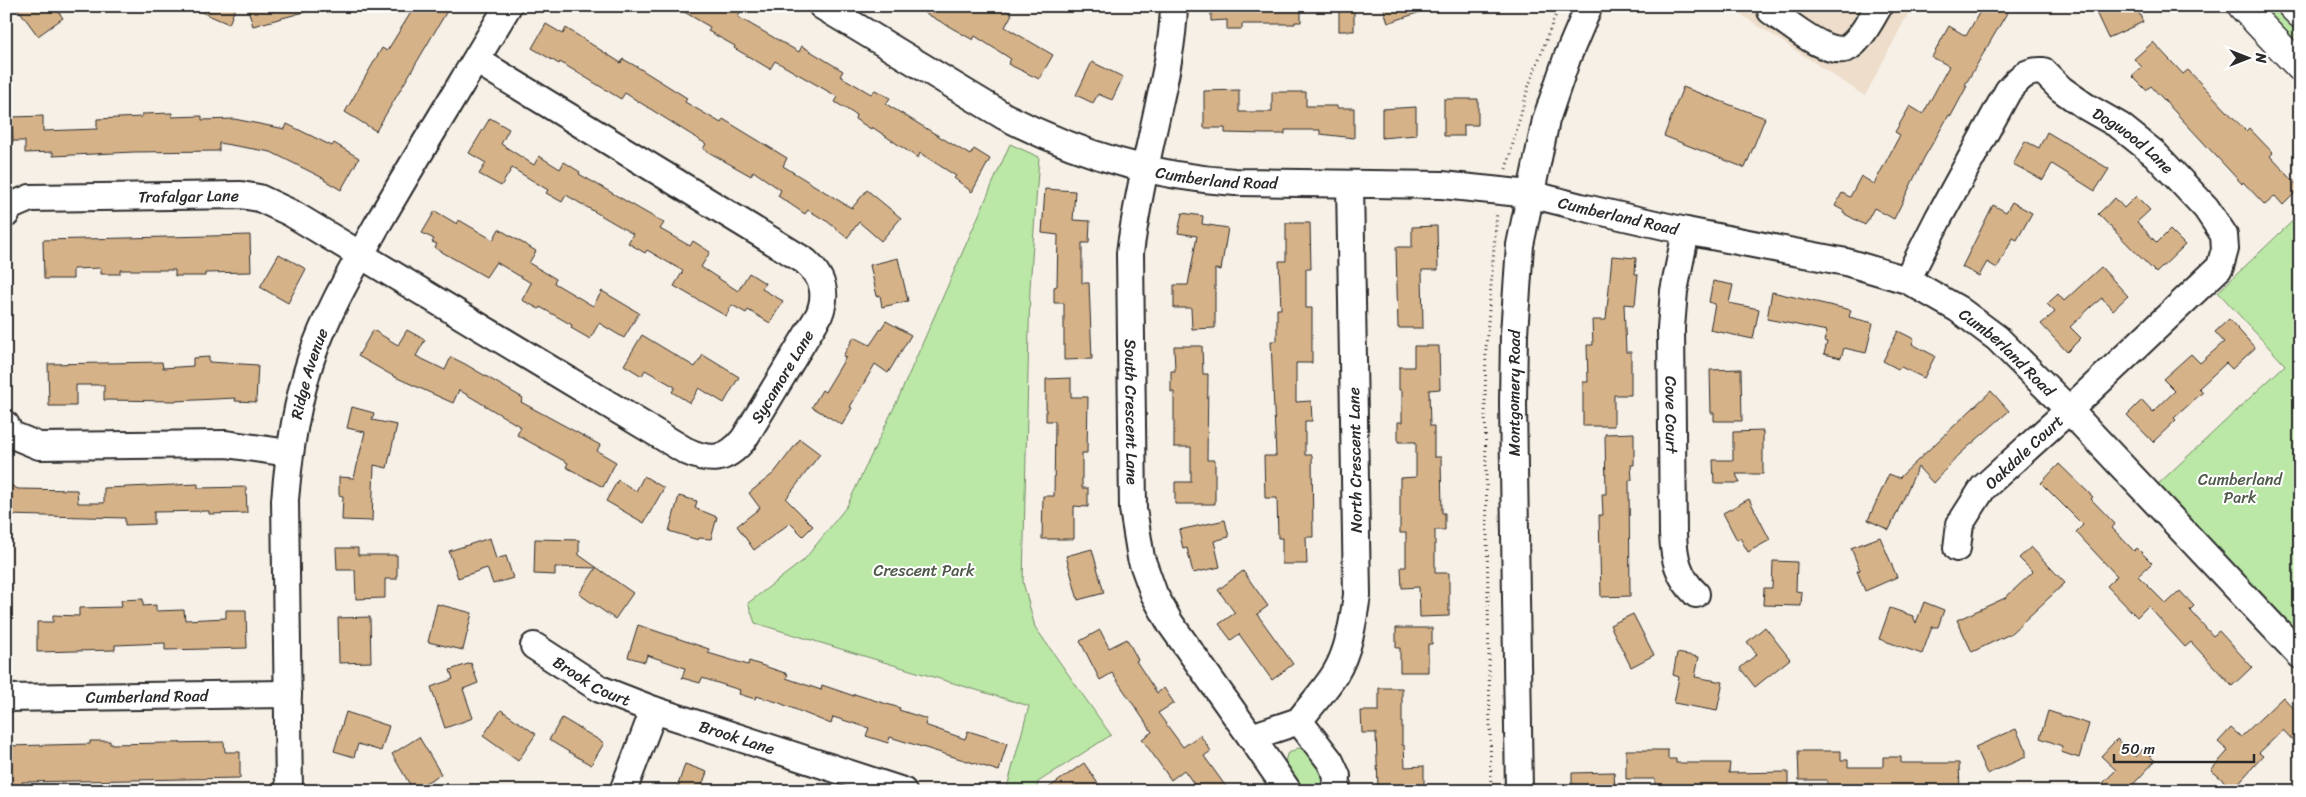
<svg xmlns="http://www.w3.org/2000/svg" width="2306" height="797" font-family="Sriracha,sans-serif">
	<style>
		.built { fill: #edddca }
		.green { fill: #bbe8a6; stroke: #738a68 }
		.building { fill: #d6b288; stroke: #2b2b2b }
		.lines { fill: none; stroke-linecap: round; stroke-linejoin: round }
		.minor-casing { stroke: #2b2b2b; stroke-width: 30 }
		.major-casing { stroke: #2b2b2b; stroke-width: 31 }
		.path { stroke: #2b2b2b; stroke-width: 3; stroke-dasharray: 1 4; stroke-linecap: butt }
		.minor { stroke: #fff; stroke-width: 26 }
		.major { stroke: #fff; stroke-width: 28 }
		.labels { text-anchor: middle; dominant-baseline: central; stroke-width: 4; stroke-linejoin: round; paint-order: stroke }
		.street-label { font-size: 16px; fill: #2b2b2b; stroke: #fff }
		.park-label { font-size: 16px; fill: #4f5a4a; stroke: #fff }
	</style>
	<rect width="100%" height="100%" fill="#f7f0e7"/>
	<filter id="ink" filterUnits="userSpaceOnUse"><feTurbulence type="fractalNoise" baseFrequency=".02" numOctaves="2"/><feDisplacementMap in="SourceGraphic" scale="10" xChannelSelector="R" yChannelSelector="G"/><feConvolveMatrix kernelMatrix="1 2 1 2 8 2 1 2 1" color-interpolation-filters="sRGB"/></filter>
	<g filter="url(#ink)">
		<path class="built" d="M1728 6H1912L1865 96Z"/>
		<g class="green">
			<path d="M2261 6H2276L2300 32V47Z"/>
			<path d="M1010 144 1039 157 1030 288 1023 582 1035 627 1111 735 1038 782 1036 791H1006L1029 706 755 623 748 603 804 560 847 506 898 399Z"/>
			<path d="M2300 214V636L2155 487 2285 365 2218 292Z"/>
			<path d="M1298 748C1315 751 1321 769 1326 783L1321 791H1301L1284 766 1287 754Z"/>
		</g>
		<g class="building">
			<path d="M16 6H54L63 18 38 36Z"/>
			<path d="M187 6H236L229 24Z"/>
			<path d="M247 6H307L308 11 253 26Z"/>
			<path d="M415 6H450L376 131 345 112 382 48 387 51Z"/>
			<path d="M674 6H744L738 17 799 52 802 46 843 71 840 76 871 94 875 90 890 98 886 104 970 155 974 149 990 159 972 192 954 178 956 176 920 153 918 158 872 127 871 129 855 119 856 115 835 102 838 97 775 61 770 69 734 48 735 46 708 31 710 27Z"/>
			<path d="M913 6H998L1012 14 1005 27 1053 55 1039 79 1008 64 1011 59 975 36 973 40Z"/>
			<path d="M1211 6H1301V22H1295V24H1242V29H1227V20L1211 21Z"/>
			<rect x="1339" y="6" width="15" height="25"/>
			<path d="M1383 6H1428L1429 9 1388 23Z"/>
			<path d="M1983 6H2011L1965 85 1967 86 1951 116 1949 115 1924 158 1894 219 1874 208 1865 225 1843 213 1844 211 1835 206 1842 193 1850 197 1861 176 1874 184 1900 135 1895 132 1910 106 1923 114 1949 66 1932 57 1949 26 1966 36Z"/>
			<path d="M2093 6H2136L2143 22 2108 38Z"/>
			<path d="M546 24 563 34 566 28 621 63 623 59 639 68 687 98 685 102 721 123 723 119 787 158 783 166 846 205 852 208 867 190 901 218 881 241 859 222 847 238 828 222 808 210 805 214 778 196 781 190 753 171 751 176 703 149 706 144 625 93 621 99 560 62 559 64 532 48Z"/>
			<path d="M2153 42 2183 74 2188 70 2246 131 2249 128 2273 153 2270 156 2300 188 2283 205 2275 196 2265 205 2243 182 2242 184 2151 86 2146 90 2132 76 2142 67 2134 59Z"/>
			<path d="M1092 62 1123 77 1112 100 1098 94 1093 103 1076 95Z"/>
			<path d="M1683 87 1765 118 1745 168 1664 136Z"/>
			<path d="M1239 90V112H1272V92H1306V106H1337V108H1354V138L1320 134V130H1285V134H1265L1225 133V128H1204V91Z"/>
			<path d="M1444 99H1478V125H1464V136H1444Z"/>
			<path d="M1416 107V135L1382 138V109Z"/>
			<path d="M172 113V117L202 116V120L234 119 285 129 287 124 332 146 334 143 359 158 341 190 324 180 325 179 271 152 219 143V151L134 152 53 156V152L25 153V141H13L12 117 43 116V131L97 129V119L142 117V114Z"/>
			<path d="M490 118 509 129 501 144 534 165 539 156 560 169 564 162 580 172 579 174 664 223 660 229 690 246 693 241 710 252 701 267 738 291 749 273 765 283 762 289 783 301 770 323 748 310 746 313 732 305 726 316 674 286 683 271 647 250 645 253 628 243 633 234 566 195 562 202 546 193 548 190 512 168 501 186 479 174 486 163 469 153Z"/>
			<path d="M2047 132 2109 169 2095 191 2052 164 2043 180 2013 164 2025 141 2039 148Z"/>
			<path d="M1045 189 1075 191 1073 220 1090 221 1089 243H1082V283H1089L1092 359 1064 360V303H1054V287L1057 286 1058 235 1042 233Z"/>
			<path d="M2136 196 2150 210 2137 222 2157 243 2170 230 2185 245 2156 273 2098 214 2115 198 2124 208Z"/>
			<path d="M2012 202 2032 213 2017 240 2013 238 1997 268 1987 262 1979 276 1962 267 1993 205 2006 212Z"/>
			<path d="M435 211 457 224 459 220 493 240 499 229 536 251 529 263 556 279 554 283 593 306 602 291 639 313 624 338 599 323 590 339 571 328 572 325 540 307 539 309 522 300 531 283 496 262 486 277 435 248 437 244 432 242 434 239 422 233Z"/>
			<path d="M1182 213 1203 216 1202 224 1228 228 1221 270 1215 269V328L1192 329 1191 308H1174V285H1188L1197 236 1178 233Z"/>
			<path d="M1286 223H1310L1311 269H1306V308H1312V363H1296V402L1311 401 1312 421H1305V455H1312L1313 537H1306L1307 564H1282V538H1278L1277 498H1265L1264 456H1276L1271 341H1277V309H1281L1279 261H1286Z"/>
			<path d="M1437 226 1438 270H1422L1423 328H1398L1396 247H1412V227Z"/>
			<path d="M250 235 251 272 205 273V276H175V270H120V274H101V268L73 269V279H44L43 240Z"/>
			<path d="M279 254 306 269 288 303 260 287Z"/>
			<path d="M1612 256 1636 258 1635 274H1638L1635 305 1624 304 1626 352H1631V395H1614V426H1583V382H1588L1587 345H1593L1592 320H1606Z"/>
			<path d="M898 258 908 301 882 307 880 295 877 296 870 265Z"/>
			<path d="M2101 267 2128 296 2113 310 2102 298 2092 306 2070 327 2081 338 2067 352 2041 324 2055 312 2047 304 2058 294 2064 301Z"/>
			<path d="M1713 281 1733 285 1729 303 1759 309 1753 339 1710 330 1715 304 1709 302Z"/>
			<path d="M1772 292 1851 310 1849 317 1873 323 1866 353 1844 348 1841 358 1824 354 1827 342 1824 341 1827 331 1767 319Z"/>
			<path d="M2229 319 2255 348 2232 369 2226 363 2199 388 2203 392 2174 418 2176 420 2153 442 2127 415 2142 400 2153 412 2175 391 2163 379 2191 354 2200 363 2224 342 2215 332Z"/>
			<path d="M886 321 911 335 888 373 875 364 850 407 852 408 842 425 812 407 822 390 825 392 846 357 843 356 854 337 870 345Z"/>
			<path d="M373 330 398 345 407 330 425 340 416 356 445 370 451 357 465 364 523 398 521 402 600 445 597 451 616 462 603 487 566 467 568 463 517 435 521 427 459 390 453 403 395 377 358 356Z"/>
			<path d="M1898 331 1914 339 1912 344 1935 356 1924 378 1901 367 1898 369 1883 361Z"/>
			<path d="M642 335 695 367 703 355 739 377 724 403 699 388 690 403 672 392 675 387 645 370 642 376 624 365Z"/>
			<path d="M1174 346H1202L1203 374H1208L1207 460H1215V504H1175V482H1191V447H1174V392H1171V371H1175Z"/>
			<path d="M1414 346H1439L1440 389 1429 390 1430 426H1434V457H1441L1442 513H1445V530H1435V573H1449V616L1420 617 1419 587 1402 588 1401 567H1406V533H1400V478L1416 477V442H1398V422H1402V390H1399V367H1414Z"/>
			<path d="M209 357V362L258 365 256 402 235 401 236 398 175 401 104 400V385H76V406H49L48 364 162 362 163 368 193 366V358Z"/>
			<path d="M1741 369 1742 421H1714V413H1711L1710 370Z"/>
			<path d="M1071 378V397H1088L1087 453H1082V488H1088V507L1074 506V539H1042L1043 496H1054L1055 421H1046V379Z"/>
			<path d="M1991 391 2009 411 1960 454 1933 483 1918 467 1889 530 1868 520 1889 474 1899 478Z"/>
			<path d="M352 407 374 413 372 420 397 425 387 468 374 465 372 521 342 520 343 496 339 495V477L354 478 365 432 347 428Z"/>
			<path d="M1763 431V474H1736L1740 483H1714L1713 460H1733V432Z"/>
			<path d="M1634 433V465H1631L1632 480H1629L1630 596 1601 597 1599 515H1603L1602 494H1606L1605 434Z"/>
			<path d="M800 439 820 454 786 499 813 526 803 536 790 523 754 550 737 526 760 508 749 493 774 473Z"/>
			<path d="M2059 464 2093 497 2091 499 2115 524 2112 528 2134 551 2137 548 2152 563 2138 576 2166 604 2180 591 2194 606 2190 610 2213 636 2219 631 2252 667 2232 686 2191 642 2185 647 2148 606 2137 617 2107 586 2117 576 2076 532 2083 525 2041 483Z"/>
			<path d="M644 476 664 488 644 523 606 501 618 480 636 491Z"/>
			<path d="M6 483 18 489 77 490 78 503H104V488L198 484V488L246 487 247 513 209 514V511L154 512V524L125 525V518L6 515Z"/>
			<path d="M679 496 697 501 695 508 717 517 711 539 699 538 698 540 669 531Z"/>
			<path d="M1749 499 1770 540 1748 552 1740 538 1737 540 1723 513Z"/>
			<path d="M1225 520 1229 537 1214 541 1220 567 1193 573 1187 548 1183 549 1179 530Z"/>
			<path d="M1880 537 1897 577 1865 591 1857 571 1860 570 1851 548Z"/>
			<path d="M490 538 496 559 506 556 513 578 493 584 487 568 458 578 449 551Z"/>
			<path d="M535 539 579 540V555L633 593 615 619 579 594 596 568 555 567V575L534 574Z"/>
			<path d="M2031 547 2065 583 2010 634 1972 652 1957 620 2005 598 2033 572 2019 558Z"/>
			<path d="M336 548H358V555H397V579H385V598L356 599 355 570H337Z"/>
			<path d="M1092 549 1104 593 1078 600 1066 556Z"/>
			<path d="M1773 561 1797 562 1796 591 1802 592 1801 606 1763 605 1764 588H1772Z"/>
			<path d="M1243 571 1268 606 1257 614 1293 664 1272 680 1239 634 1231 640 1219 624 1235 613 1218 590Z"/>
			<path d="M143 599V606L156 605V611L184 610 185 620 226 618V610H246L247 648 165 650V643L115 645V650L37 652V622H53V615L79 616V608L122 607 121 600Z"/>
			<path d="M1924 602 1944 610 1938 627H1932L1922 654 1879 639 1890 608 1913 616 1916 623Z"/>
			<path d="M437 604 472 613 463 650 428 642Z"/>
			<path d="M1633 614 1654 655 1631 667 1610 625Z"/>
			<path d="M370 617 371 662 339 663 338 618Z"/>
			<path d="M638 625 709 649 708 653 748 665 749 661 788 674 786 678 821 690 822 685 854 696V694L900 708 899 710 927 719 925 725 965 739 968 731 1007 743 999 771 890 737 888 743 866 736 869 728 833 717 831 724 777 702 756 696 755 699 739 694 740 690 702 678 700 683 682 678 685 668 647 655 645 662 628 657Z"/>
			<path d="M1765 627 1790 659 1755 687 1740 668 1757 654 1747 642Z"/>
			<path d="M1396 628H1432V644H1428V672H1400V648H1396Z"/>
			<path d="M1100 630 1109 648 1127 639 1138 660 1136 661 1157 693 1164 688 1174 703 1158 713 1183 747 1200 735 1211 751 1204 756 1229 791H1199L1184 770 1171 780 1142 739 1152 732 1112 673 1100 680 1080 641Z"/>
			<path d="M1677 653 1699 657 1695 677 1723 682 1717 711 1674 703 1679 677 1673 675Z"/>
			<path d="M471 663 478 683 463 689 473 718 445 728 431 687 453 679 450 670Z"/>
			<path d="M1379 688H1402V745H1404L1405 767 1424 766V787L1378 788 1376 733H1362L1361 711H1379Z"/>
			<path d="M2283 697 2300 715V748L2283 730 2259 753 2263 756 2233 789 2211 770 2228 751 2218 742 2231 728 2241 737Z"/>
			<path d="M501 710 536 734 518 761 483 736Z"/>
			<path d="M2048 711 2089 724 2079 758 2061 752 2062 746 2040 738Z"/>
			<path d="M346 712 389 726 381 751 358 744 354 757 334 751Z"/>
			<path d="M562 718 604 743 591 765 549 740Z"/>
			<path d="M2016 729 2026 751V757L1987 774 1975 747Z"/>
			<path d="M419 737 441 774 413 790 392 754Z"/>
			<path d="M2117 739 2136 757 2143 749 2155 761 2127 791H2111L2103 783 2116 770 2101 756Z"/>
			<path d="M90 741H110V744L224 742 225 752H240V778L22 782V786H6V746L90 744Z"/>
			<path d="M1626 750H1668V759H1676V763H1730L1729 773 1788 772V791H1655V779H1626Z"/>
			<path d="M1798 751H1841V760H1848V767H1883V757H1901V763H1959L1960 791H1827V780H1799Z"/>
			<path d="M1084 763 1103 791H1044Z"/>
			<path d="M685 764 707 772 700 791H676Z"/>
			<path d="M1614 772 1615 791H1572V773Z"/>
		</g>
		<g class="lines">
			<defs>
				<g id="minor">
					<path id="s1" d="M822 6 1004 116C1076 153 1155 177 1235 182L1442 185 1530 194 1581 207 1686 231 1846 262 1907 280 1958 309 1997 338 2069 410 2300 655"/>
					<path id="s2" d="M1174 6C1173 42 1165 78 1157 113 1147 159 1136 205 1130 253L1133 509 1141 558 1154 594 1170 623 1251 737 1299 721"/>
					<path d="M1771 11C1787 22 1829 59 1849 47 1862 38 1871 19 1879 6"/>
					<path id="s3" d="M6 214 9 207 30 198 241 195 259 198 291 213 686 451C711 462 726 461 744 439L819 315C828 293 823 277 805 261L476 60"/>
					<path id="s4" d="M1686 231 1674 291 1671 328 1673 534C1674 558 1678 577 1696 594"/>
					<path id="s5" d="M1907 280 1939 217 2008 91C2019 78 2026 70 2043 71L2061 89 2085 106 2120 126 2155 154 2206 208 2224 235 2225 249 2220 267 2069 410 1983 488 1960 524 1957 548"/>
					<path d="M6 425 10 434 39 446 226 444 289 453"/>
					<path id="s6" d="M534 646 600 689 654 710 903 791"/>
					<path id="s7" d="M6 698 288 694"/>
					<path d="M1299 721C1311 705 1325 690 1335 674 1349 651 1353 622 1357 595L1350 184"/>
					<path d="M1299 721 1330 761 1337 776 1336 791"/>
					<path d="M1251 737 1288 791"/>
					<path id="s8" d="M289 791 285 500C289 452 296 405 311 359 327 312 352 270 376 227 419 152 464 80 508 6"/>
					<path d="M623 791 654 710"/>
					<path id="s9" d="M1519 791 1513 403 1514 334 1520 245 1546 120 1567 58 1589 6"/>
				</g>
				<g id="major">
					<path d="M2242 6 2300 67"/>
					<path d="M2292 6 2300 14"/>
				</g>
			</defs>
			<use href="#minor" class="minor-casing"/>
			<use href="#major" class="major-casing"/>
			<g class="path">
				<path d="M1506 169 1528 88 1559 6"/>
				<path d="M1491 791 1485 404 1486 347 1497 212"/>
			</g>
			<use href="#minor" class="minor"/>
			<use href="#major" class="major"/>
		</g>
	</g>
	<g class="labels">
		<g class="street-label">
			<text stroke="none"><textPath href="#s5" startOffset="371">Dogwood Lane</textPath></text>
			<text stroke="none"><textPath href="#s1" startOffset="436">Cumberland Road</textPath></text>
			<text stroke="none"><textPath href="#s3" startOffset="189">Trafalgar Lane</textPath></text>
			<text stroke="none"><textPath href="#s1" startOffset="841">Cumberland Road</textPath></text>
			<text stroke="none"><textPath href="#s1" startOffset="1261">Cumberland Road</textPath></text>
			<text stroke="none"><textPath href="#s8" startOffset="420">Ridge Avenue</textPath></text>
			<text stroke="none"><textPath href="#s3" startOffset="895">Sycamore Lane</textPath></text>
			<text stroke="none"><textPath href="#s9" startOffset="398">Montgomery Road</textPath></text>
			<text stroke="none"><textPath href="#s2" startOffset="410">South Crescent Lane</textPath></text>
			<text stroke="none"><textPath href="#s4" startOffset="185">Cove Court</textPath></text>
			<text transform="translate(2024 452) rotate(-43)">Oakdale Court</text>
			<text transform="translate(1355 460) rotate(-91)">North Crescent Lane</text>
			<text stroke="none"><textPath href="#s6" startOffset="68">Brook Court</textPath></text>
			<text stroke="none"><textPath href="#s7" startOffset="141">Cumberland Road</textPath></text>
			<text stroke="none"><textPath href="#s6" startOffset="224">Brook Lane</textPath></text>
		</g>
		<g class="park-label">
			<text x="2240" y="479">Cumberland<tspan x="2240" dy="18">Park</tspan></text>
			<text x="924" y="570">Crescent Park</text>
		</g>
	</g>
	<rect width="2306" height="797" fill="none" stroke="#fff" stroke-width="25"/>
	<rect x="12" y="12" width="2281" height="772" fill="none" stroke="#2b2b2b" stroke-width="2" filter="url(#ink)"/>
	<g transform="translate(2248 58) rotate(90)" stroke="#ffffff" stroke-width="4" paint-order="stroke">
	<path d="M0-4L9 19L0 12L-9 19Z" fill="#2b2b2b"/>
	<text y="-8" font-size="14" font-weight="bold" text-anchor="middle" fill="#2b2b2b">N</text>
	</g>
	<path d="M2114 754v8h140v-8" fill="none" stroke="#2b2b2b" stroke-width="2.5"/>
	<text x="2121" y="754" font-size="15" fill="#2b2b2b" stroke="#ffffff" stroke-width="4" paint-order="stroke">50 m</text>
</svg>
